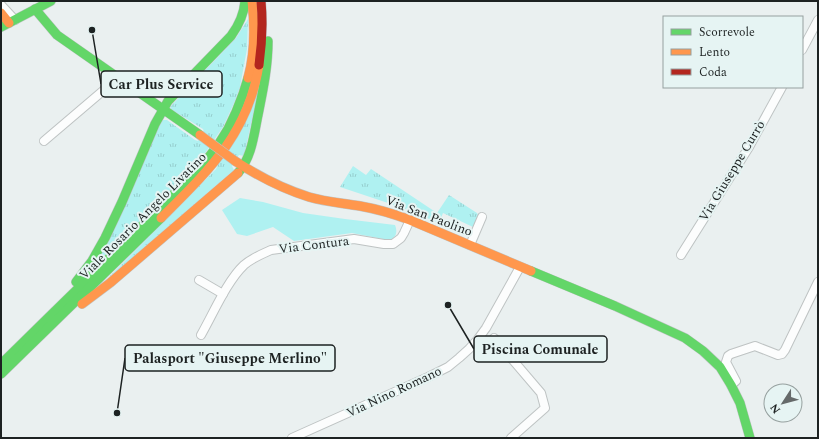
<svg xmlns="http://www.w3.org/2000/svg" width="819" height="439" font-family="Spectral,serif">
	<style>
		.grass { fill: url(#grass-tufts) }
		.park { fill: #aff1f1 }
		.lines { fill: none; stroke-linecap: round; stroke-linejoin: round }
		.street-casing { stroke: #bec3c3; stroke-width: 10 }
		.fast-casing { stroke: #bec3c3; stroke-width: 10 }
		.slow-casing { stroke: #bec3c3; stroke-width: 10 }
		.jam-casing { stroke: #bec3c3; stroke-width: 10 }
		.street { stroke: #fcfdfd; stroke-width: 8 }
		.fast { stroke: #63d668; stroke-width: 9 }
		.slow { stroke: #ff974d; stroke-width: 9 }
		.jam { stroke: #b3261e; stroke-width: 9 }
		.slow-bridge-casing { stroke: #bec3c3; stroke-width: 10; stroke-linecap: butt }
		.slow-bridge { stroke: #ff974d; stroke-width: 9 }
		.labels { text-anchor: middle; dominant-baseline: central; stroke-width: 4; stroke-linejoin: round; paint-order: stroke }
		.street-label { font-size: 13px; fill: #1d2222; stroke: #e6f4f3 }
		.leader { fill: none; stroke: #1d2222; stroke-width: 1.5 }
		.callout-dot { fill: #1d2222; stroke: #e6f4f3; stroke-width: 1.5 }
		.callout { fill: #e6f4f3; stroke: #1d2222; stroke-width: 1.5 }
		.callout-label { font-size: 14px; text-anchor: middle; font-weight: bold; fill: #1d2222 }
	</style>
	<defs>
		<pattern id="grass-tufts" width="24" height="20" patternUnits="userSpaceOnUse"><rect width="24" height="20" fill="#aff1f1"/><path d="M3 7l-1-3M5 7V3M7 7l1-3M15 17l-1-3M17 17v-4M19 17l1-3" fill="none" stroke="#96cece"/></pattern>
	</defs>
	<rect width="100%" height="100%" fill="#eaf0f0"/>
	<g class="grass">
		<path d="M248 19 247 49 240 87 235 101 223 127 201 159 146 216 91 269 157 128 163 120H167L195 140 198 141 204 132 203 129 172 110 170 107 236 38Z"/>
		<path d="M264 66 244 156 239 155 232 166 234 170 106 280 216 169Z"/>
		<path d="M353 166 366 175 371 169 437 213 449 195 477 213 478 215 473 227 443 213 439 223 400 207 340 187Z"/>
	</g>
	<path class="park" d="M240 198 263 202 303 213 345 219 395 225C398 232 396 239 388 240L352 233 294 241 273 227 247 236 237 234 222 210Z"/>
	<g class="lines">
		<defs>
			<g id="street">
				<path d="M1 5 15 20"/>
				<path d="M802 50 818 20"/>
				<path d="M44 141 118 78"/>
				<path d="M470 245 482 217"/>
				<path d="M681 255 749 147 782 87"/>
				<path d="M199 280 223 294"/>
				<path d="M201 335C213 314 227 281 244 265 252 258 262 254 271 250L354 239 384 244H393L401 238 404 233 410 220"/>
				<path d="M494 338 541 393 545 408 511 438"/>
				<path d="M731 385 736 381 726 362 728 356 731 354 755 346 778 355 782 354 785 350 818 282"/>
				<path d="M292 438 428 377 448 367 459 358 469 349 478 339 486 328 520 267"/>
			</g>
			<g id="fast">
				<path d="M35 9 57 35 200 135"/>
				<path d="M1 27 51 1"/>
				<path d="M238 173C252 157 254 134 258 115 263 90 268 67 268 41"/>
				<path d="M531 271 615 306 685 338 703 351 720 367 731 385 740 403 750 438"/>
				<path d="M76 282 92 261 105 238 122 202 155 124 168 101 231 36C239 25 244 15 245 1"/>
				<path d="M1 364 157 211 204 163 218 145 228 129 236 112 243 94 248 78"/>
				<path d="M1 374 161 218"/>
			</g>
			<g id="slow">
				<path d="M1 13 9 23"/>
				<path d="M248 78C255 53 255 27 252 1"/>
				<path d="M235 161C258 176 283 189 309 197 326 202 343 203 360 206 377 209 394 214 410 220L531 271"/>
				<path d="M161 218C208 171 248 134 259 65"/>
				<path d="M82 304 110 283 238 173"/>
			</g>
			<path id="jam" d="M259 65C262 44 263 23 261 1"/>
		</defs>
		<use href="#street" class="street-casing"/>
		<use href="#fast" class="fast-casing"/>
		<use href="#slow" class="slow-casing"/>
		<use href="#jam" class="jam-casing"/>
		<use href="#street" class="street"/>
		<use href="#fast" class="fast"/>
		<use href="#slow" class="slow"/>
		<use href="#jam" class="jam"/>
		<defs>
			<path id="slow-bridge" d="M200 135 235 161"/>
		</defs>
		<use href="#slow-bridge" class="slow-bridge-casing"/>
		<use href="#slow-bridge" class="slow-bridge"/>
	</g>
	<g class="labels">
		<g class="street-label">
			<text transform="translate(732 171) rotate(-59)">Via Giuseppe Currò</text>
			<text transform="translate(143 216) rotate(-45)">Viale Rosario Angelo Livatino</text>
			<text transform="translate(429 216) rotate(21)">Via San Paolino</text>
			<text transform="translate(314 245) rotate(-7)">Via Contura</text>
			<text transform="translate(394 392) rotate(-25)">Via Nino Romano</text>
		</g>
	</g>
	<path class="leader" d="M92 30L101 84M448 305L474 349M117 413L125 358"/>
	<g class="callout-dot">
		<circle cx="92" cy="30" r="4"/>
		<circle cx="448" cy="305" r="4"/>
		<circle cx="117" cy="413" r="4"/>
	</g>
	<g class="callout">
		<rect x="101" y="71" width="121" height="26" rx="4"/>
		<rect x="474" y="336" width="133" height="26" rx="4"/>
		<rect x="125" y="345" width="210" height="26" rx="4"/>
	</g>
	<g class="callout-label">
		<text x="161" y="89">Car Plus Service</text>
		<text x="540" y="354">Piscina Comunale</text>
		<text x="230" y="363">Palasport "Giuseppe Merlino"</text>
	</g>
	<rect width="819" height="439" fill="none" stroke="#1d2222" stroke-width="4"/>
	<rect x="663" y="16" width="140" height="72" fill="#e6f4f3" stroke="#96a09f"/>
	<rect x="671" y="29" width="20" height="6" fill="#63d668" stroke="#96a09f"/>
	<text x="699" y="36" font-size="12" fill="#1d2222">Scorrevole</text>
	<rect x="671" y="49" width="20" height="6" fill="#ff974d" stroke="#96a09f"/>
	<text x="699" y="56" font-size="12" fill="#1d2222">Lento</text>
	<rect x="671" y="69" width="20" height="6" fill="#b3261e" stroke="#96a09f"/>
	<text x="699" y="76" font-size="12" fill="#1d2222">Coda</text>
	<g transform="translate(783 403) rotate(234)"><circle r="19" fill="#e6f4f3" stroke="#96a09f"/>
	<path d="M0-3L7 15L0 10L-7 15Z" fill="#656a6a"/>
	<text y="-6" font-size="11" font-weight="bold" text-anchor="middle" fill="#1d2222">N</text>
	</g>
</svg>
